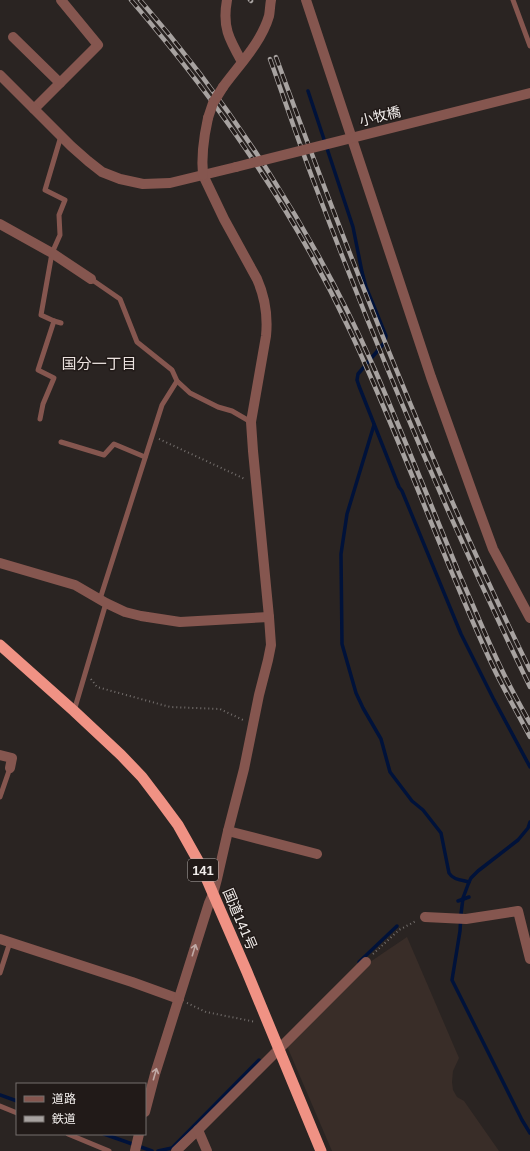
<svg xmlns="http://www.w3.org/2000/svg" width="530" height="1151" font-family="Arial,'Noto Sans JP',sans-serif">
	<style>
		.built { fill: #392d28 }
		.lines { fill: none; stroke-linecap: round; stroke-linejoin: round }
		.stream { stroke: #00123a; stroke-width: 3.5 }
		.path { stroke: #75706e; stroke-width: 2; stroke-dasharray: 1 3; stroke-linecap: butt }
		.service { stroke: #85564f; stroke-width: 5 }
		.minor { stroke: #85564f; stroke-width: 10 }
		.tertiary { stroke: #85564f; stroke-width: 10 }
		.trunk { stroke: #f09284; stroke-width: 11 }
		.rail-casing { stroke: #a7a2a0; stroke-width: 4.5 }
		.rail { stroke: #211a18; stroke-width: 3; stroke-dasharray: 9; stroke-linecap: butt }
		.tertiary-bridge { stroke: #85564f; stroke-width: 10 }
		.oneway { stroke: #c0a9a5 }
		.labels { text-anchor: middle; dominant-baseline: central; stroke-width: 3; stroke-linejoin: round; paint-order: stroke }
		.shield { fill: #211a18; stroke: #b3aeac; stroke-width: 1 }
		.shield-label { font-size: 13px; font-weight: bold; fill: #f1edeb }
		.street-label { font-size: 14px; fill: #f1edeb; stroke: #211a18 }
		.neighbourhood-label { font-size: 15px; fill: #ebe2df; stroke: #211a18 }
	</style>
	<rect width="100%" height="100%" fill="#2a2422"/>
	<path class="built" d="M407 937 459 1058 453 1071 452 1082 453 1090 457 1097 464 1101 499 1151H332L287 1046 370 962Z"/>
	<g class="lines">
		<g class="stream">
			<path d="M308 91 353 227 362 272 366 287 386 336 385 342 358 374 357 380 359 386 399 487 402 491 461 634 493 698 530 767"/>
			<path d="M374 425 347 514 341 554 342 644 356 693 363 708 381 739 390 772 412 801 423 810 441 833 449 873C453 880 462 880 469 882"/>
			<path d="M530 822 528 828 518 840 478 871 471 878 469 882 463 898 461 914 460 931 452 980 522 1120 530 1133"/>
			<path d="M458 901 469 897"/>
			<path d="M359 962 397 926"/>
			<path d="M0 1095 17 1101"/>
			<path d="M104 1134 152 1151"/>
			<path d="M158 1151 172 1148 259 1060"/>
		</g>
		<g class="path">
			<path d="M159 439 245 479"/>
			<path d="M91 679 97 687 170 707 220 709 243 720"/>
			<path d="M373 954 399 930 416 921"/>
			<path d="M187 1003 206 1012 256 1022"/>
		</g>
		<g class="service">
			<path d="M513 0 530 46"/>
			<path d="M91 279 120 299 137 342 172 370 177 381 190 393 218 407 232 411 251 422"/>
			<path d="M61 323 54 321 41 315 52 253 60 235 59 215 65 200 45 190 61 136"/>
			<path d="M40 419 43 404 54 378 38 370 54 321"/>
			<path d="M61 442 104 455 114 444 145 457"/>
			<path d="M100 599 162 405 177 381"/>
			<path d="M74 711 106 603"/>
			<path d="M0 797 10 768"/>
			<path d="M0 973 10 942"/>
			<path d="M0 1106 17 1113"/>
			<path d="M68 1134 109 1151"/>
		</g>
		<g class="minor">
			<path d="M227 0C222 27 229 39 242 62"/>
			<path d="M13 37 60 83"/>
			<path d="M34 109 98 45 61 0"/>
			<path d="M0 224 52 253 91 279"/>
			<path d="M0 563 75 585 106 603 125 612 141 616 180 622 269 617"/>
			<path d="M0 755 12 758 10 768"/>
			<path d="M228 831 317 854"/>
			<path d="M425 917 466 919 518 911 530 959"/>
			<path d="M0 939 132 982 179 999"/>
			<path d="M145 1112 155 1074 209 903 213 894 217 879 228 831 244 769 259 695 268 660 271 645 269 617 253 451 251 422 266 336C268 316 265 297 257 279L224 219 203 175"/>
			<path d="M135 1151 139 1134"/>
			<path d="M176 1151 198 1130"/>
			<path d="M207 1151 198 1130 366 962"/>
		</g>
		<g class="tertiary">
			<path d="M306 0 431 377 475 500 493 549 530 618"/>
			<path d="M0 75 71 146 88 161 102 172 120 179 143 184 170 183 236 167"/>
			<path d="M223 87C239 65 261 43 269 16 270 11 270 5 271 0"/>
			<path d="M203 175C201 155 204 136 208 118"/>
		</g>
		<path class="trunk" d="M0 645 74 711 121 755 142 777 161 802 178 825 201 866 247 972 321 1151"/>
		<defs>
			<g id="rail">
				<path d="M131 0C217 100 294 211 350 331 387 410 418 492 452 573 466 606 480 640 496 673 507 695 519 716 530 737"/>
				<path d="M140 0C235 109 317 238 375 370 404 437 431 505 459 573 473 605 486 637 501 668 510 687 520 705 530 723"/>
				<path d="M250 0 251 1"/>
				<path d="M276 57C352 265 433 471 530 670"/>
				<path d="M270 59C285 101 299 143 315 185 379 355 450 523 530 687"/>
			</g>
		</defs>
		<use href="#rail" class="rail-casing"/>
		<use href="#rail" class="rail"/>
		<g class="tertiary-bridge">
			<path d="M208 118 213 103 223 87"/>
			<path d="M236 167 530 93"/>
		</g>
	</g>
	<defs><path id="oneway-shaft" d="M-6 0H5M1.5-3L5.5 0L1.5 3" fill="none" stroke-width="1.6" stroke-linecap="round" stroke-linejoin="round"/></defs>
	<g class="oneway">
		<use href="#oneway-shaft" transform="translate(194 950) rotate(-73)"/>
		<use href="#oneway-shaft" transform="translate(155 1074) rotate(-74)"/>
	</g>
	<g class="labels">
		<rect class="shield" x="188" y="859" width="30" height="22" rx="3"/>
		<g class="shield-label">
			<text x="203" y="870">141</text>
		</g>
		<g class="street-label">
			<text transform="translate(380 116) rotate(-14)">小牧橋</text>
			<text transform="translate(240 919) rotate(67)">国道141号</text>
		</g>
		<g class="neighbourhood-label">
			<text x="99" y="363">国分一丁目</text>
		</g>
	</g>
	<rect x="16" y="1083" width="130" height="52" fill="#211a18" stroke="#746e6c"/>
	<rect x="24" y="1096" width="20" height="6" fill="#85564f" stroke="#746e6c"/>
	<text x="52" y="1103" font-size="12" fill="#f1edeb">道路</text>
	<rect x="24" y="1116" width="20" height="6" fill="#a7a2a0" stroke="#746e6c"/>
	<text x="52" y="1123" font-size="12" fill="#f1edeb">鉄道</text>
</svg>
